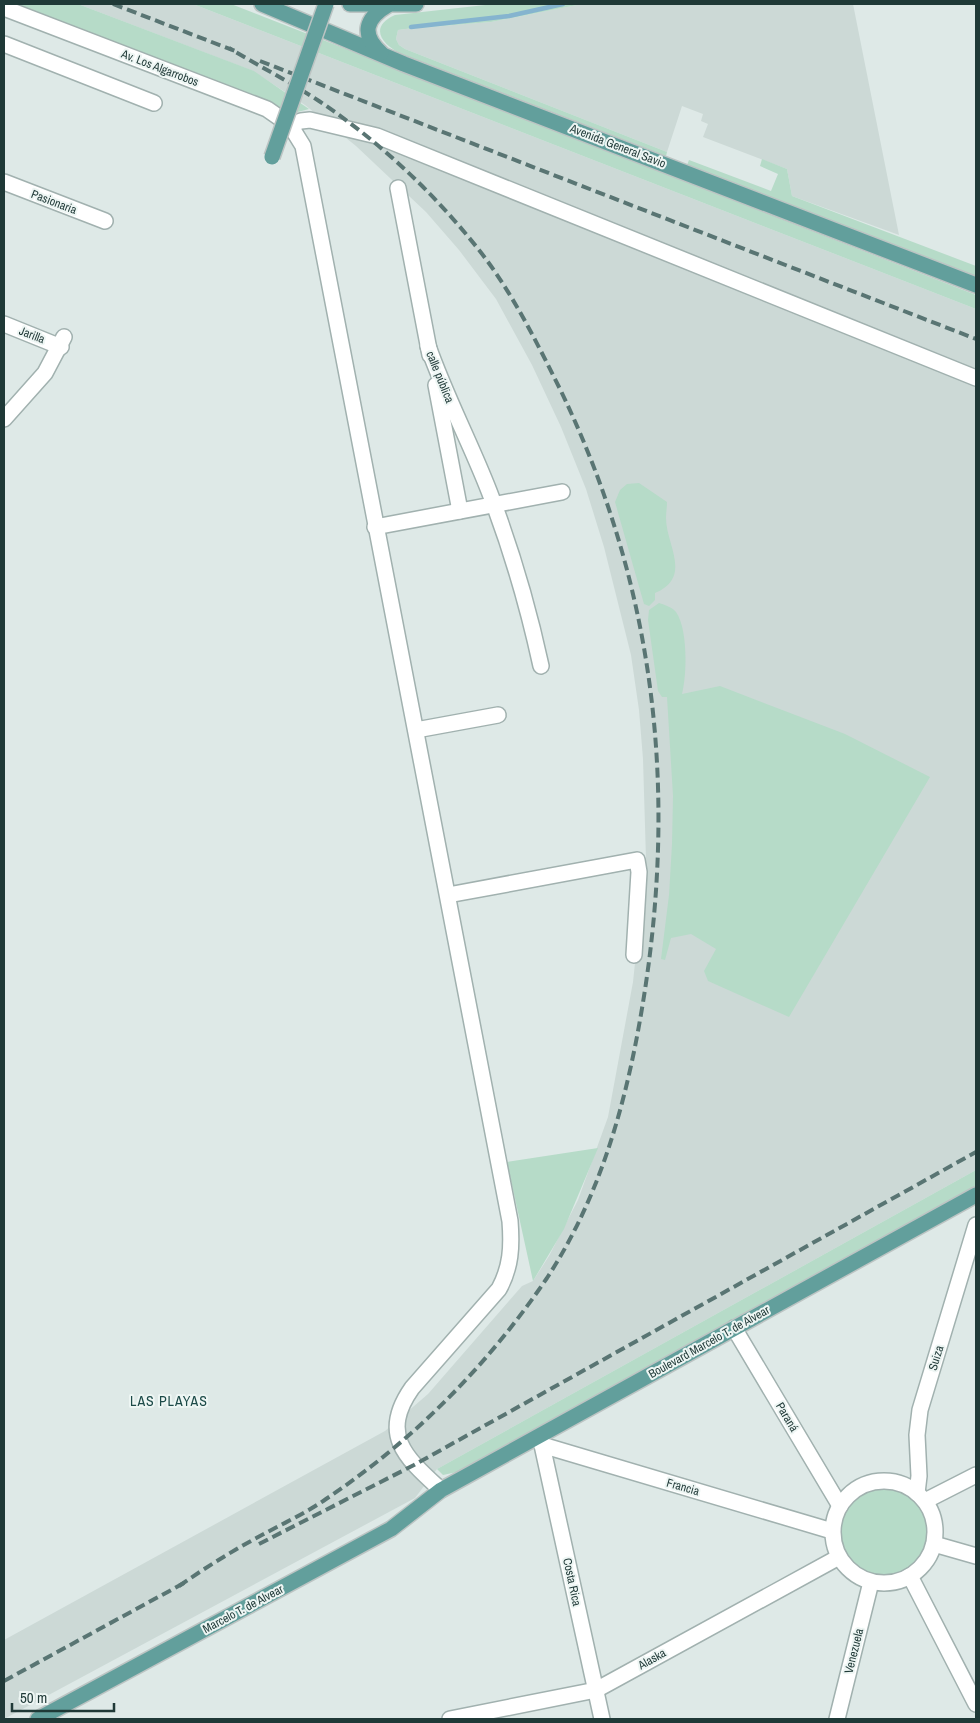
<svg xmlns="http://www.w3.org/2000/svg" width="980" height="1723" font-family="'Archivo Narrow',sans-serif">
	<style>
		.built { fill: #ccd9d6 }
		.green { fill: #b6dbc8 }
		.lines { fill: none; stroke-linecap: round; stroke-linejoin: round }
		.stream { stroke: #85b4cf; stroke-width: 4.5 }
		.minor-casing { stroke: #a1b1af; stroke-width: 18 }
		.major-casing { stroke: #bcc4c3; stroke-width: 18 }
		.minor { stroke: #fff; stroke-width: 15 }
		.major { stroke: #629f9c; stroke-width: 15 }
		.rail { stroke: #597573; stroke-width: 4; stroke-dasharray: 10 5; stroke-linecap: butt }
		.major-bridge-casing { stroke: #bcc4c3; stroke-width: 18; stroke-linecap: butt }
		.major-bridge { stroke: #629f9c; stroke-width: 15 }
		.labels { text-anchor: middle; dominant-baseline: central; stroke-width: 4; stroke-linejoin: round; paint-order: stroke }
		.street-label { font-size: 12px; fill: #1f3937; stroke: #eef6f4 }
		.neighbourhood-label { font-size: 14px; letter-spacing: 1px; fill: #1c4a48; stroke: #eef6f4 }
	</style>
	<rect width="100%" height="100%" fill="#dee9e7"/>
	<g class="built">
		<path d="M78 4H193L976 309V1170L437 1469 415 1498 4 1719V1640L385 1431 428 1394 522 1286 533 1281 549 1256 578 1200 608 1117 633 982 646 859 643 759 639 710 631 655 604 547 586 489 561 427 532 365 496 299 459 250 426 212 356 146 305 105 253 71Z"/>
		<path d="M582 4H853L899 235 792 196 787 169 703 137 708 124 701 121 703 114 682 106 667 152 405 49 399 45 396 39 398 30 405 29 491 22Z"/>
	</g>
	<g class="green">
		<path d="M13 4H78L254 71 309 109 294 113 285 110Z"/>
		<path d="M193 4H231L976 295V309Z"/>
		<path d="M494 4H582L491 22 405 29 398 30 396 39 399 45 405 49 667 152 666 156 402 54C382 45 368 27 395 15Z"/>
		<path d="M762 159 787 169 792 196 976 266V276L687 165 689 160 771 191 778 174 760 166Z"/>
		<path d="M639 483 667 502C667 507 666 513 666 518 666 545 693 577 655 593V600L649 606 644 604 615 502 620 490 627 484Z"/>
		<path d="M659 603C665 605 672 607 676 612 688 629 687 675 682 694L720 686 845 734 930 777 789 1017 708 981 704 971 716 949 691 934 671 938 665 960 661 959 669 895 672 844 673 796 667 697H662L658 691 648 620 649 610Z"/>
		<path d="M598 1148 564 1229 533 1281 507 1162Z"/>
		<path d="M976 1170V1186L457 1472 443 1475 437 1469Z"/>
		<circle cx="885" cy="1532" r="44"/>
	</g>
	<g class="lines">
		<path class="stream" d="M411 27 509 16 563 4"/>
		<defs>
			<g id="minor">
				<path d="M4 8 267 109 290 125 303 146 510 1221C512 1247 511 1267 499 1289L412 1388C379 1435 406 1458 441 1490"/>
				<path d="M4 44 154 103"/>
				<path d="M290 125 301 121 310 120 377 136 976 378"/>
				<path d="M4 182 105 221"/>
				<path d="M398 188 430 355"/>
				<path d="M4 324 61 347"/>
				<path d="M428 346C445 395 470 442 489 491 511 548 528 606 541 666"/>
				<path d="M436 385 460 511"/>
				<path d="M4 419 45 373 64 337"/>
				<path d="M375 527 562 492"/>
				<path d="M416 730 498 715"/>
				<path d="M448 895 637 860 639 872 634 955"/>
				<path d="M734 1328 840 1506"/>
				<path d="M538 1438 542 1445 832 1531"/>
				<path d="M542 1445 602 1719"/>
				<circle cx="884" cy="1532" r="51"/>
				<path d="M917 1493 919 1476 917 1435 920 1410 976 1225"/>
				<path d="M925 1501 976 1475"/>
				<path d="M934 1544 976 1556"/>
				<path d="M910 1576 976 1704"/>
				<path d="M450 1719 596 1690 839 1557"/>
				<path d="M837 1719 871 1582"/>
			</g>
			<g id="major">
				<path d="M262 4 404 64 976 285"/>
				<path d="M350 4H416"/>
				<path d="M381 53C360 34 366 18 388 5"/>
				<path d="M38 1719 391 1529 441 1490 976 1195"/>
			</g>
		</defs>
		<use href="#minor" class="minor-casing"/>
		<use href="#major" class="major-casing"/>
		<use href="#minor" class="minor"/>
		<use href="#major" class="major"/>
		<g class="rail">
			<path d="M113 4 235 51"/>
			<path d="M260 61 976 339"/>
			<path d="M259 1544 414 1465 976 1152"/>
			<path d="M179 1586C205 1568 232 1551 260 1536 282 1524 306 1513 326 1499 414 1440 488 1365 547 1278 598 1200 624 1111 640 1020 679 800 658 592 560 389 536 341 512 292 479 250 433 192 380 142 319 101 290 82 259 66 229 48"/>
			<path d="M4 1681 184 1583"/>
		</g>
		<defs>
			<path id="major-bridge" d="M272 157 326 4"/>
		</defs>
		<use href="#major-bridge" class="major-bridge-casing"/>
		<use href="#major-bridge" class="major-bridge"/>
	</g>
	<g class="labels">
		<g class="street-label">
			<text transform="translate(160 68) rotate(21)">Av. Los Algarrobos</text>
			<text transform="translate(618 146) rotate(21)">Avenida General Savio</text>
			<text transform="translate(54 202) rotate(21)">Pasionaria</text>
			<text transform="translate(32 335) rotate(21)">Jarilla</text>
			<text transform="translate(440 377) rotate(68)">calle pública</text>
			<text transform="translate(709 1342) rotate(-29)">Boulevard Marcelo T. de Alvear</text>
			<text transform="translate(936 1358) rotate(-73)">Suiza</text>
			<text transform="translate(787 1417) rotate(59)">Paraná</text>
			<text transform="translate(683 1487) rotate(16)">Francia</text>
			<text transform="translate(572 1582) rotate(78)">Costa Rica</text>
			<text transform="translate(243 1609) rotate(-28)">Marcelo T. de Alvear</text>
			<text transform="translate(854 1651) rotate(-76)">Venezuela</text>
			<text transform="translate(652 1659) rotate(-29)">Alaska</text>
		</g>
		<g class="neighbourhood-label">
			<text x="169" y="1401">LAS PLAYAS</text>
		</g>
	</g>
	<rect width="980" height="1723" fill="none" stroke="#1f3937" stroke-width="10"/>
	<path d="M12 1703v8h102v-8" fill="none" stroke="#1f3937" stroke-width="2.5"/>
	<text x="20" y="1703" font-size="15" fill="#1f3937" stroke="#eef6f4" stroke-width="4" paint-order="stroke">50 m</text>
</svg>
